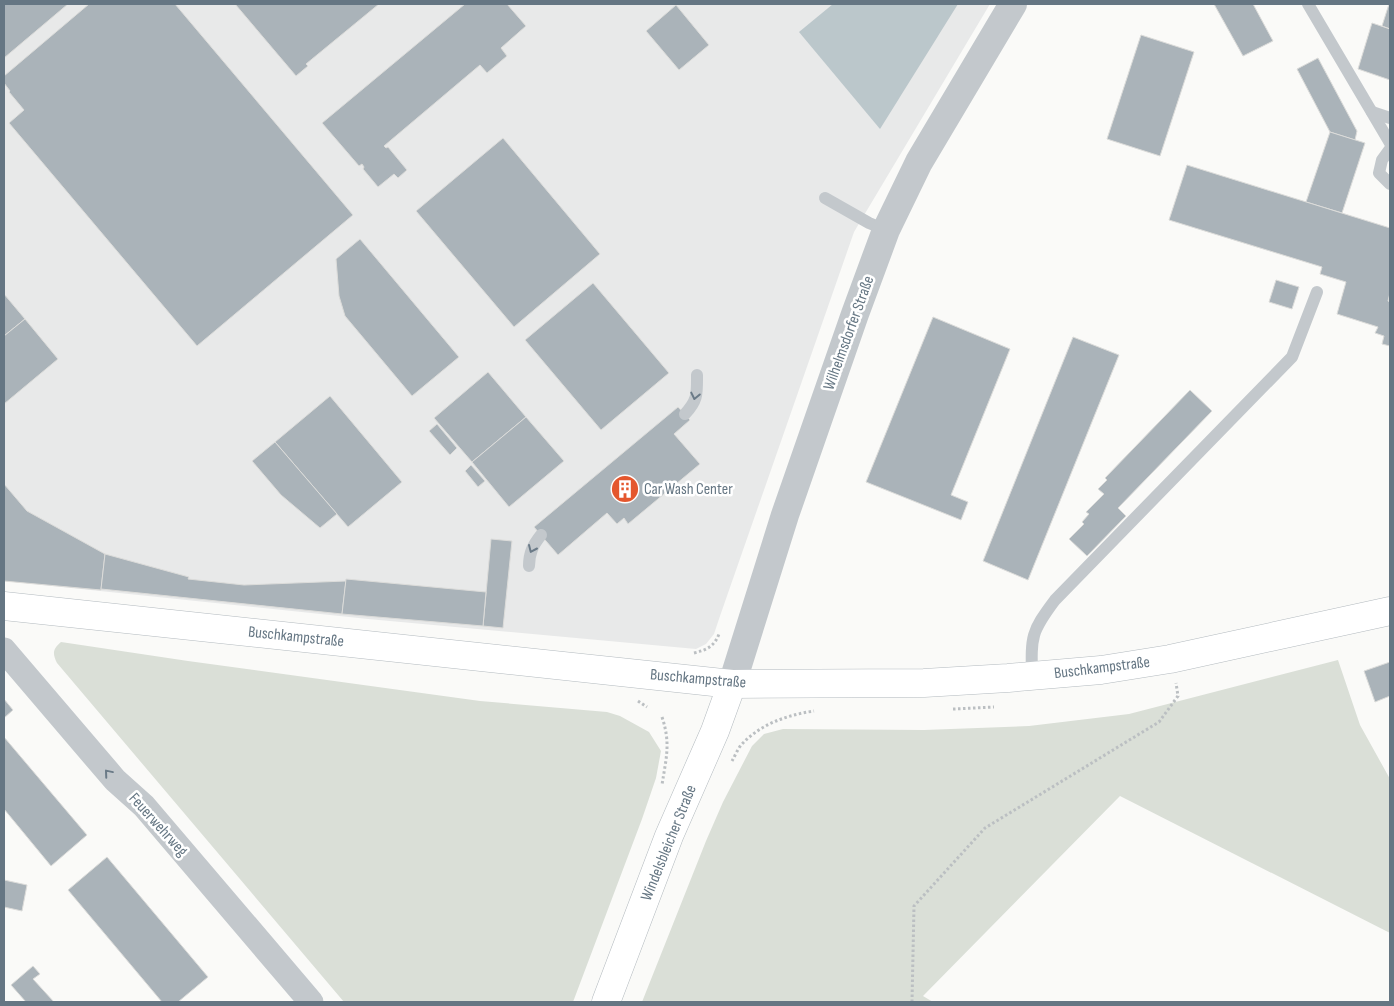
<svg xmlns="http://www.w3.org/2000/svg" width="1394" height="1006" font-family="'Sofia Sans Condensed',sans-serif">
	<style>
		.built { fill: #e8e9e9 }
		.green { fill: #dadfd7 }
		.water { fill: #bbc7cb }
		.building { fill: #aab3b9; stroke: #dcdcda }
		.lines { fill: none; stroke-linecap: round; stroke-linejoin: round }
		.secondary-casing { stroke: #b3babf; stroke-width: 29 }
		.path { stroke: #bbbfc2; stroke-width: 3; stroke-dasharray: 2.5 2.5; stroke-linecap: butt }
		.service { stroke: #c3c8cc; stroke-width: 12 }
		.minor { stroke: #c3c8cc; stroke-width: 25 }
		.tertiary { stroke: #c3c8cc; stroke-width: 28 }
		.secondary { stroke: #fff; stroke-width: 28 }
		.oneway { stroke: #6a7a87 }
		.labels { text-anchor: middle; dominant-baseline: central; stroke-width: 5; stroke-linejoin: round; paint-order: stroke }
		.street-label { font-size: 16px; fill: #657683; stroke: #fff }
		.poi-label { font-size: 16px; fill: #657683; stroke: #fff; text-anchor: start }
	</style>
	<rect width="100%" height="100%" fill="#fafaf8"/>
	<path class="built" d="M4 4H990L854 232 720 616 714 634 706 644 696 649 368 619 4 581Z"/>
	<g class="green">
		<path d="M61 642 188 661 480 701 607 712 620 716 649 732 661 751 656 778 642 819 573 1002H344L57 663C52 653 53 649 61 642Z"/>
		<path d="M1338 660 1360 725 1390 779V933L1120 796 923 996 933 1002H642L706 841 723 802 752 746 764 734 783 729 924 730 1029 726 1129 714Z"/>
	</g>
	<path class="water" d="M833 4H958L880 129 799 32Z"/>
	<g class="building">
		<path d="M4 4H68L4 58Z"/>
		<path d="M89 4H175L353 215 197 346 9 123 24 110 9 92 10 91 4 83V76Z"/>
		<path d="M235 4H379L306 64 308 66 296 76Z"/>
		<path d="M465 4H507L526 26 501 48 507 56 487 73 480 65 384 146 386 148 388 147 407 170 398 178 394 174 378 187 363 169 364 167 362 164 359 166 322 123Z"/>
		<path d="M1214 4H1253L1273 41 1243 56Z"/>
		<path d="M1389 4H1390V29L1382 26Z"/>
		<path d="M676 5 709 45 679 70 646 31Z"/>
		<path d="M1372 23 1390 29V80L1358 69Z"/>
		<path d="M1141 35 1194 52 1160 156 1107 139Z"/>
		<path d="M1318 58 1357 131 1355 140 1330 132 1297 69Z"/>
		<path d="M1330 132 1365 143 1342 213 1306 202Z"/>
		<path d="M503 138 600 254 514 327 416 211Z"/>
		<path d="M1187 165 1390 228V293L1388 301 1390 302V346L1382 344 1384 336 1375 333 1378 327 1337 314 1346 282 1320 274 1322 267 1169 220Z"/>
		<path d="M360 239 459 357 412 396 345 316 339 296 336 259Z"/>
		<path d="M1276 280 1299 287 1292 309 1269 302Z"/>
		<path d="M593 283 669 373 601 430 525 340Z"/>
		<path d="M4 294 25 319 4 336Z"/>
		<path d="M933 317 1010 349 951 495 968 502 961 520 866 482Z"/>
		<path d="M25 319 58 359 4 404V336Z"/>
		<path d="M1073 337 1119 355 1028 580 983 561Z"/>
		<path d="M488 372 526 417 472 462 434 418Z"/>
		<path d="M1190 390 1212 411 1118 508 1126 516 1087 556 1069 539 1084 524 1082 522 1089 514 1086 512 1104 494 1098 489 1107 480 1105 478Z"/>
		<path d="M330 396 402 482 348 527 275 442Z"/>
		<path d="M678 407 690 420 674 434 700 464 628 524 624 518 617 524 607 513 558 555 534 527Z"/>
		<path d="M526 417 564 461 509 507 472 462Z"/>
		<path d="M437 424 457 448 450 455 429 431Z"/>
		<path d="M275 442 337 514 320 528 281 495 252 461Z"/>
		<path d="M471 465 485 481 478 487 465 471Z"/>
		<path d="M4 484 27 511 105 554 101 590 4 581Z"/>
		<path d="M491 539 512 541 503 628 483 626Z"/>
		<path d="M105 554 189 577 188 579 244 585 346 581 342 614 101 589Z"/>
		<path d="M346 579 486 592 483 626 342 614Z"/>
		<path d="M1390 662V696L1375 702 1364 671Z"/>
		<path d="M4 699 13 710 4 718Z"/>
		<path d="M4 737 87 835 51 866 4 809Z"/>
		<path d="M107 857 208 977 178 1002H162L68 890Z"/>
		<path d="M4 880 27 885 22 911 4 907Z"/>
		<path d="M33 966 40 974 33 979 54 1002H26L11 985Z"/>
	</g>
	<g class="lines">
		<defs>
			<g id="secondary">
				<path d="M4 606 732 684 924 683 1008 678 1101 670 1170 659 1390 611"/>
				<path d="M606 1002 669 836 715 731 732 684"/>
			</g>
		</defs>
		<use href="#secondary" class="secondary-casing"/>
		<g class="path">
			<path d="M694 653C706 650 714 647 719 634"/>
			<path d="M638 701 647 707"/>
			<path d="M953 709 994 707"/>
			<path d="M662 717C671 744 666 758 662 785"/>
			<path d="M732 761C735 756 738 748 742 744 762 723 788 715 814 711"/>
			<path d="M912 1002 914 906 985 828 1159 722 1178 696 1176 683"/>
		</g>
		<g class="service">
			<path d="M1308 4 1390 143"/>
			<path d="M1372 112 1390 118"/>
			<path d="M1390 149 1382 160 1379 173 1390 184"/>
			<path d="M825 198 869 223 886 230"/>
			<path d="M685 414C698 400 697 394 697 375"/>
			<path d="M529 566C529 553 533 545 541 535"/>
			<path d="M1032 676C1031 636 1031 632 1055 600L1292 357 1317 292"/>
		</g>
		<path class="minor" d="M4 650 115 780 144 806 311 1002"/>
		<path class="tertiary" d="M732 684 785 515 855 314 886 230 919 162 1013 4"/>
		<use href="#secondary" class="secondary"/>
	</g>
	<defs><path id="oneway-chevron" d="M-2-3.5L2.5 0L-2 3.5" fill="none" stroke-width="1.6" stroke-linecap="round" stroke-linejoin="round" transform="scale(1.25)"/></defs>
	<g class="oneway">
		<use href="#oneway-chevron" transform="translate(695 396) rotate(102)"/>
		<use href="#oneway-chevron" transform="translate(532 549) rotate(114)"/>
		<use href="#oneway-chevron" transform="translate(108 773) rotate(-130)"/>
	</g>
	<defs>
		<symbol id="building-disc" viewBox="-11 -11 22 22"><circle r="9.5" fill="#e4572e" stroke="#fff"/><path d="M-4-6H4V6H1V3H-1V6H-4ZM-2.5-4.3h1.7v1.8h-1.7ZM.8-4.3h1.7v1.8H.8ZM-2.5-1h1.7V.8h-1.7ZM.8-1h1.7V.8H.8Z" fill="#fff"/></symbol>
	</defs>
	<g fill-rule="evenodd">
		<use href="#building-disc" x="609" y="473" width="32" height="32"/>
	</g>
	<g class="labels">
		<g class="street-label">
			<text transform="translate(849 333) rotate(-70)">Wilhelmsdorfer Straße</text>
			<text transform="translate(296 637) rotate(6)">Buschkampstraße</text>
			<text transform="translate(1102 668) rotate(-7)">Buschkampstraße</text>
			<text transform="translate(698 679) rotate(5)">Buschkampstraße</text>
			<text transform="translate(158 825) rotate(48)">Feuerwehrweg</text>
			<text transform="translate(669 843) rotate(-68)">Windelsbleicher Straße</text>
		</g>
		<g class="poi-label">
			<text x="644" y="489">Car Wash Center</text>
		</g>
	</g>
	<rect width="1394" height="1006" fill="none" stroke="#657683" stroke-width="10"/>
</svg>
